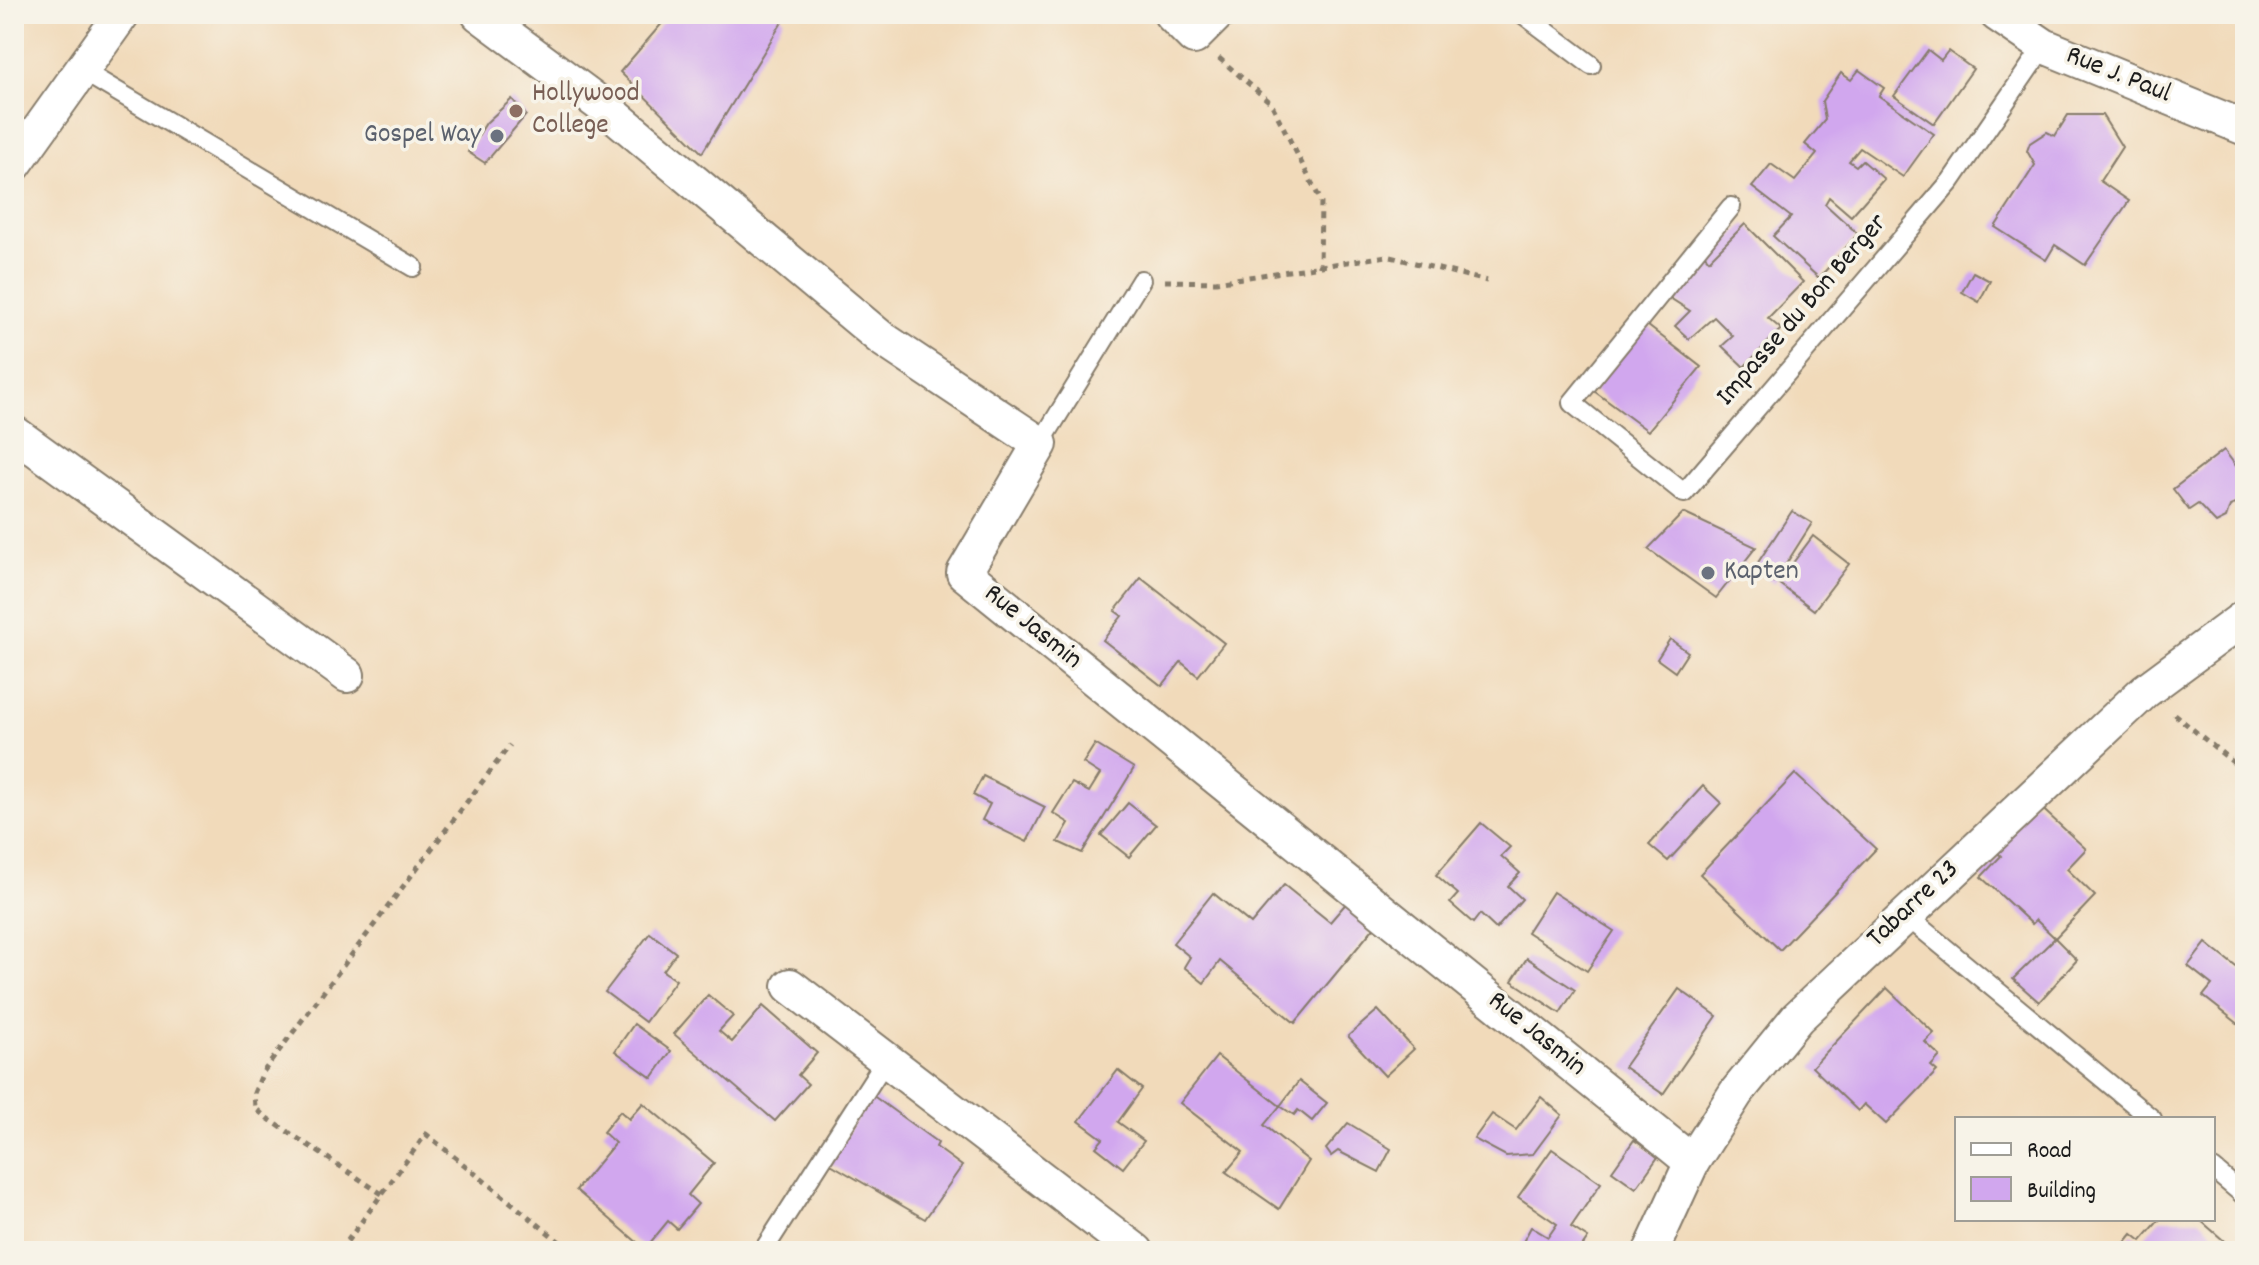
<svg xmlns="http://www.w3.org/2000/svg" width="2259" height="1265" font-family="Dekko,sans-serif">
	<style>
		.building { fill: #d1a7ee }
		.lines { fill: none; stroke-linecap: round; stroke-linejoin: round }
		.lane-casing { stroke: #867b6b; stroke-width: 22 }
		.street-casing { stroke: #867b6b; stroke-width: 38 }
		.path { stroke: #867b6b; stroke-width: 5; stroke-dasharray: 6 6; stroke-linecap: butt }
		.lane { stroke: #fff; stroke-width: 18 }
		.street { stroke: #fff; stroke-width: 34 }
		.education-dot { fill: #8d6e63; stroke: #f7f3e8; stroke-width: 3 }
		.worship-dot { fill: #6b7280; stroke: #f7f3e8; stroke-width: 3 }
		.labels { text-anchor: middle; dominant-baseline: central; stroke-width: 7; stroke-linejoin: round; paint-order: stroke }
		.street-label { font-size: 28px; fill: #1c1c1c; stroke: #f7f3e8 }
		.education-label { font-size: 28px; fill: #785e54; stroke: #f7f3e8; text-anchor: start }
		.worship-label { font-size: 28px; fill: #5b616d; stroke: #f7f3e8; text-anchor: end }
	</style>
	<rect width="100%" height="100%" fill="#f7f3e8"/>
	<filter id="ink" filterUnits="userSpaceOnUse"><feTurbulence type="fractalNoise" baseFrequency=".0125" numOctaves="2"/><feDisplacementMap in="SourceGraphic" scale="16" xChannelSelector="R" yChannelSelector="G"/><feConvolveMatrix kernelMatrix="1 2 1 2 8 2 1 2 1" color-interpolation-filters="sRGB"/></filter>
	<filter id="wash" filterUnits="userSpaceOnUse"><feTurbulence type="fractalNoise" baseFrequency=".006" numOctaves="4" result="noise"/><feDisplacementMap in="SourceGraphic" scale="32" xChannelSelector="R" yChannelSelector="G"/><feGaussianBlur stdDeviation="1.8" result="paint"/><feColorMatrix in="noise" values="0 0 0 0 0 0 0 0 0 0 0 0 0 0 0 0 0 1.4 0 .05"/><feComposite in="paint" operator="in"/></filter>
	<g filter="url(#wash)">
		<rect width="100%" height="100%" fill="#f1daba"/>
		<g id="blocks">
			<g class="building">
				<path d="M670 14H778L784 19 702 153 620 72Z"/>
				<path d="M1928 50 1941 60 1948 51 1973 69 1934 124 1894 96Z"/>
				<path d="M1859 70 1884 88 1879 96 1934 134 1903 177 1860 148 1849 161 1856 166 1862 160 1884 179 1851 216 1829 197 1825 204 1858 234 1819 278 1773 236 1791 217 1752 187 1771 164 1795 181 1817 154 1805 144 1825 120 1822 101 1841 73 1851 80Z"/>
				<path d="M512 99 526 115 485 163 468 152 486 123Z"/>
				<path d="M2068 115H2102L2122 147 2100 181 2129 201 2085 265 2055 245 2046 260 1995 227 2035 165 2027 151 2030 143 2047 132 2055 136Z"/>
				<path d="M1745 224 1803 282 1768 318 1781 329 1744 367 1722 346 1733 336 1714 317 1689 339 1675 326 1690 311 1670 298 1704 254 1709 260Z"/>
				<path d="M1973 272 1990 281 1979 302 1962 292Z"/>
				<path d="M1643 322 1701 367 1648 431 1594 391Z"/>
				<path d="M2224 450 2245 478V514L2235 504 2230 506 2226 518 2216 523 2198 504 2189 510 2173 489Z"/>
				<path d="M1792 511 1812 523 1774 583 1753 570Z"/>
				<path d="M1683 513 1756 547 1716 598 1648 549Z"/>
				<path d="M1813 536 1849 564 1814 610 1778 583Z"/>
				<path d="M1141 578 1224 643 1198 676 1181 662 1162 686 1103 640 1122 616 1115 611Z"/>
				<path d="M1670 639 1688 652 1675 672 1657 659Z"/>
				<path d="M1095 744 1134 768 1082 853 1058 842 1069 823 1053 813 1072 783 1089 792 1100 774 1083 763Z"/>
				<path d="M1795 774 1876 849 1780 950 1700 874Z"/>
				<path d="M983 776 1045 807 1027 842 982 820 990 804 973 795Z"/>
				<path d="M1703 786 1721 803 1668 861 1649 845Z"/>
				<path d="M2035 802 2086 849 2067 869 2095 896 2055 938 2036 920 2032 924 1981 877 2001 856 1992 847Z"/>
				<path d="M1128 803 1156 825 1129 857 1101 835Z"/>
				<path d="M1481 823 1510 847 1501 856 1520 873 1508 886 1522 899 1496 929 1480 914 1473 923 1450 903 1458 894 1436 875Z"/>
				<path d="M1284 885 1330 922 1349 900 1377 924 1295 1023 1220 961 1204 983 1184 967 1190 957 1173 943 1213 893 1251 924Z"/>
				<path d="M1553 892 1614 931 1587 971 1527 932Z"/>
				<path d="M650 933 676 953 663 971 676 980 645 1022 605 992Z"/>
				<path d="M2055 938 2077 960 2039 1002 2013 979Z"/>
				<path d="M2206 943 2245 974V1029L2203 996 2212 985 2188 966Z"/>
				<path d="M1527 958 1575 990 1560 1013 1512 981Z"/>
				<path d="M1887 988 1934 1033 1925 1042 1940 1056 1931 1066 1937 1071 1886 1124 1864 1104 1858 1111 1812 1067Z"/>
				<path d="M1679 989 1717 1016 1663 1094 1624 1067Z"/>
				<path d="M708 995 733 1016 719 1031 732 1042 763 1006 817 1053 798 1075 808 1084 775 1121 674 1034Z"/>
				<path d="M1378 1010 1414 1049 1385 1076 1348 1036Z"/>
				<path d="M634 1024 671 1051 652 1078 615 1051Z"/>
				<path d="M1217 1056 1280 1106 1264 1125 1309 1161 1279 1209 1226 1172 1243 1152 1180 1103Z"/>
				<path d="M1118 1070 1142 1089 1118 1122 1144 1141 1123 1168 1096 1147 1103 1139 1079 1121Z"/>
				<path d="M1299 1081 1327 1103 1312 1121 1298 1110 1294 1115 1280 1106Z"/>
				<path d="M872 1095 938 1143 936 1147 962 1166 925 1219 829 1163Z"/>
				<path d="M1541 1097 1562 1115 1533 1154 1506 1156 1474 1139 1492 1114 1516 1130Z"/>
				<path d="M643 1103 714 1163 688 1195 698 1204 677 1229 668 1221 645 1249 576 1190 615 1143 603 1132 620 1111 629 1119Z"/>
				<path d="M1348 1123 1391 1149 1379 1172 1338 1151 1331 1156 1326 1149Z"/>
				<path d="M1634 1140 1658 1157 1636 1188 1612 1171Z"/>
				<path d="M1552 1149 1601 1183 1571 1227 1588 1238 1579 1251H1518L1531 1227 1548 1237 1557 1224 1518 1197Z"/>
				<path d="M2160 1219H2199L2231 1247 2228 1251H2118L2132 1234 2141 1241Z"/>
			</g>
		</g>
	</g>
	<g filter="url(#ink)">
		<use href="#blocks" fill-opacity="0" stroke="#867b6b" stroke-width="2"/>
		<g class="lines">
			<defs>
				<g id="lane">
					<path d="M1523 14 1591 65"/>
					<path d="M81 70 413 267"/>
					<path d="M1731 207 1572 403 1684 493 1951 181 2044 46"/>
					<path d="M1040 444 1141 280"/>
					<path d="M1904 914 2152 1119"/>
					<path d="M2213 1169 2245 1196"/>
					<path d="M763 1251 885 1061"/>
				</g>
				<g id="street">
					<path d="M479 14 608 110 881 338 1040 444 964 573 1692 1162"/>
					<path d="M1171 14 1194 37 1217 14"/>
					<path d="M1997 14 2044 46 2245 128"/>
					<path d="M14 165 122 14"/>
					<path d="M14 433 347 675"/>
					<path d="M790 986 1136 1251"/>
					<path d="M1651 1251 1692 1162 1736 1093 1797 1018 2145 691 2245 617"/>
				</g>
			</defs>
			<use href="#lane" class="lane-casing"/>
			<use href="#street" class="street-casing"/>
			<g class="path">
				<path d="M1219 58 1271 103 1321 201 1320 267"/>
				<path d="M1165 281 1216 282 1387 256 1487 281"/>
				<path d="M2174 714 2245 772"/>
				<path d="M382 1194 267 1118 255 1108 254 1093 263 1072 510 745"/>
				<path d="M340 1251 426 1134 571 1251"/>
			</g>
			<use href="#lane" class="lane"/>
			<use href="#street" class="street"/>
		</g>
	</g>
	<circle class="education-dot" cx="516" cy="111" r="8"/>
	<g class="worship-dot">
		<circle cx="497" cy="136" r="8"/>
		<circle cx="1708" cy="573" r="8"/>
	</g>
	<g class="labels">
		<g class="street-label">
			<text transform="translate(2118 76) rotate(22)">Rue J. Paul</text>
			<text transform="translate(1803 311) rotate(-49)">Impasse du Bon Berger</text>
			<text transform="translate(1032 628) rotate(39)">Rue Jasmin</text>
			<text transform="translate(1914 905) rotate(-43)">Tabarre 23</text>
			<text transform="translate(1536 1035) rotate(39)">Rue Jasmin</text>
		</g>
		<g class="education-label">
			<text x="532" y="95">Hollywood<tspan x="532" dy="32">College</tspan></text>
		</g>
		<g class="worship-label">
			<text x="481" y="136">Gospel Way</text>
			<text x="1724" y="573" text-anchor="start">Kapten</text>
		</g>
	</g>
	<rect width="2259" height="1265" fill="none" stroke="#f7f3e8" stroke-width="48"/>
	<rect x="1955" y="1117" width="260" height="104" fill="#f7f3e8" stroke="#9f9d96" stroke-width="2"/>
	<rect x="1971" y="1143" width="40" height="12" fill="#ffffff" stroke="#9f9d96" stroke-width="2"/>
	<text x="2027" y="1157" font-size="24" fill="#1c1c1c">Road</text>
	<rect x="1971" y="1177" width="40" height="24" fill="#d1a7ee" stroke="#9f9d96" stroke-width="2"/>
	<text x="2027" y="1197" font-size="24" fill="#1c1c1c">Building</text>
</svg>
